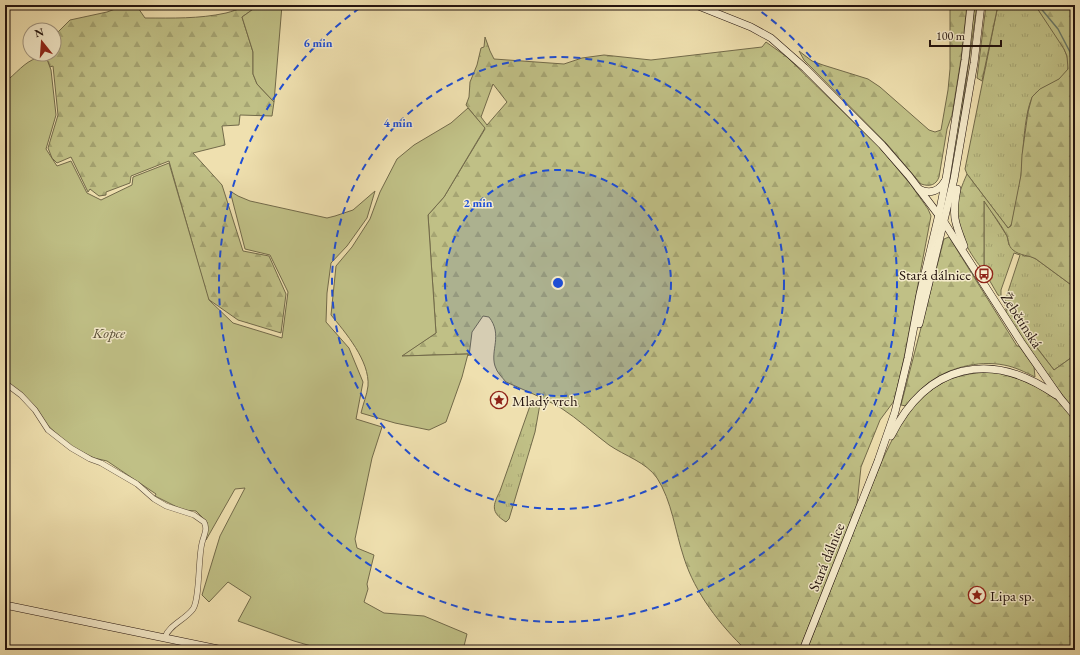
<svg xmlns="http://www.w3.org/2000/svg" width="1080" height="655" font-family="'EB Garamond',serif">
	<style>
		.grass { fill: url(#grass-tufts); stroke: #726a4a }
		.forest { fill: url(#forest-firs); stroke: #726a4a; fill-rule: evenodd }
		.green { fill: #c0c086; stroke: #726a4a }
		.lines { fill: none; stroke-linecap: round; stroke-linejoin: round }
		.stream { stroke: #6b7a69; stroke-width: 1.5 }
		.street-casing { stroke: #564636; stroke-width: 6 }
		.secondary-casing { stroke: #23130e; stroke-width: 8 }
		.street { stroke: #f5ebcb; stroke-width: 5 }
		.secondary { stroke: #f5ebcb; stroke-width: 7 }
		.ring { fill: none; stroke: #1d4ed8; stroke-width: 2; stroke-dasharray: 7 5 }
		.labels { text-anchor: middle; dominant-baseline: central; stroke-width: 3; stroke-linejoin: round; paint-order: stroke }
		.poi-label { font-size: 15px; fill: #23130e; stroke: #f5ebcb; text-anchor: start }
		.street-label { font-size: 15px; fill: #23130e; stroke: #f5ebcb }
		.park-label { font-size: 15px; font-style: italic; fill: #5a5038; stroke: #f5ebcb }
		.centre { fill: #1d4ed8; stroke: #f5ebcb; stroke-width: 2 }
		.ring-label { font-size: 12px; text-anchor: middle; font-weight: bold; fill: #1d4ed8; stroke: #f5ebcb; stroke-width: 3; stroke-linejoin: round; paint-order: stroke }
	</style>
	<defs>
		<pattern id="grass-tufts" width="24" height="20" patternUnits="userSpaceOnUse"><rect width="24" height="20" fill="#c0c086"/><path d="M3 7l-1-3M5 7V3M7 7l1-3M15 17l-1-3M17 17v-4M19 17l1-3" fill="none" stroke="#a5a472"/></pattern>
		<pattern id="forest-firs" width="22" height="20" patternUnits="userSpaceOnUse"><rect width="22" height="20" fill="#c0c086"/><path d="M5 1l3.5 6h-7zM16 11l3.5 6h-7z" fill="#a5a472"/></pattern>
	</defs>
	<rect width="100%" height="100%" fill="#efe0af"/>
	<filter id="stains"><feTurbulence type="fractalNoise" baseFrequency=".005" numOctaves="4"/><feColorMatrix values="0 0 0 0 .2 0 0 0 0 .09 0 0 0 0 .02 0 0 0 .5 -.17"/></filter>
	<radialGradient id="worn" r=".72"><stop offset=".6" stop-color="#630" stop-opacity="0"/><stop offset="1" stop-color="#630" stop-opacity=".3"/></radialGradient>
	<g class="grass">
		<path d="M975 5H977L957 145 946 205 944 206Z"/>
		<path d="M998 5H1035C1044 19 1072 51 1068 68 1065 83 1038 85 1032 98 1025 112 1023 148 1022 164 1021 185 1015 204 1012 224L1008 228 967 174 965 169Z"/>
		<path d="M984 200 1007 236 1009 245 1024 256H1030L1036 259 1070 284 1075 289V355L1054 370 1004 304 1020 255 1014 253 1001 290V297L998 295 984 271Z"/>
		<path d="M531 403 540 404 535 432 512 509 509 519 506 522C490 512 493 505 500 491Z"/>
	</g>
	<g class="forest">
		<path d="M126 5H136L145 18C172 18 199 19 226 13 238 10 246 5 259 5L242 17 253 52V74L257 84 274 102 272 116 240 115 239 125 222 126 225 145 193 153 222 185 243 251 269 256 286 294 281 333 238 320 208 299 169 161 131 176 130 183 106 192V195L99 196 90 189 88 192 71 157 57 163 52 158 48 148 58 115 53 66 50 67 45 54H54V36L70 20 107 12Z"/>
		<path d="M950 5H967L961 59 952 115 947 129 939 177C936 185 930 187 921 184L887 144 804 60 799 51 812 61 823 65 868 79 880 87 929 130 935 132 941 130 948 90 950 69Z"/>
		<path d="M986 5H998L982 81 977 78Z"/>
		<path d="M1035 5H1075V289L1070 284 1036 259C1029 255 1020 256 1013 250 1008 246 1009 241 1007 236 1001 224 991 212 984 201V271C970 255 957 232 957 210 957 198 962 185 967 174L1008 228 1011 226 1021 175 1022 155 1028 112 1032 97 1040 89 1059 79 1068 69 1067 56 1064 49Z"/>
		<path d="M485 37 490 51 494 59 564 64 582 58 604 55 651 60 762 47 766 42 787 57 881 149 911 185 928 209 931 216 904 358 894 401 880 420 861 467 857 504 799 650H746C720 625 695 593 684 558 675 531 672 501 657 478 646 462 625 456 609 445 593 433 578 419 561 408 544 398 524 390 506 382 502 377 497 373 495 366 490 350 503 335 489 317L483 316 472 332 469 356 468 354 401 356 436 333 428 215 444 197 485 129 466 105 469 97 470 82 477 65 481 48 484 47ZM493 84 507 102 487 125 481 117Z"/>
		<path d="M949 237 1017 346H1019L1034 367 1035 377C1025 372 1015 367 1004 365 978 360 947 368 927 384 919 390 912 398 906 406L901 405 944 239Z"/>
		<path d="M1006 308 1054 370 1075 355V411L1048 376 1006 315Z"/>
		<path d="M991 372C1012 374 1046 389 1061 404 1066 409 1070 415 1075 421V650H807C824 606 842 562 859 518 875 479 892 426 922 398 943 378 964 373 991 372Z"/>
	</g>
	<g class="green">
		<path d="M259 5H282L274 102 257 84 253 74V52L242 17Z"/>
		<path d="M39 54H45L51 70 56 115 46 149 57 166 71 161 87 193 101 200 132 185 133 177 169 163 209 300 233 323 282 338 288 292 270 255 245 249 230 191 238 196 250 201 327 218 335 216 353 210 375 191 367 218 347 246 331 263 327 293 326 322 349 348 363 382 356 419 382 427 372 458 355 539 357 548 374 555 367 584 368 589 364 602 384 613 424 616 467 634 463 650H325L294 641 238 621 251 597 228 582 209 602 202 595 220 536 245 488 235 489 206 540 207 522 196 511 183 510 155 496 156 494 107 461 94 458 71 446 47 425 36 407 5 382V82C16 74 24 62 37 58Z"/>
		<path d="M468 108 485 128 444 197 428 215 436 333 402 356 468 354 462 377 446 422 429 430 395 423 361 413C363 404 367 395 368 386 370 361 345 332 331 315L336 266 352 247 370 219 380 192 397 159 414 145 451 123Z"/>
	</g>
	<g class="lines">
		<g class="stream">
			<path d="M1038 5 1058 29 1070 52 1075 80"/>
			<path d="M5 7 9 5"/>
		</g>
		<defs>
			<path id="street" d="M5 383 21 395 35 410 48 430 71 448 90 459 101 463 137 484 154 499 166 506 194 515 204 522C208 529 204 535 202 543 198 558 200 599 193 609 185 620 170 624 165 637"/>
			<g id="secondary">
				<path d="M696 5 751 27 771 38 805 68 882 145 909 176 944 222 1021 342 1060 398 1075 416"/>
				<path d="M919 189C930 195 939 191 945 181"/>
				<path d="M957 189C952 215 954 221 964 246"/>
				<path d="M919 324 954 179 974 63 981 5"/>
				<path d="M891 436C927 364 990 349 1056 395"/>
				<path d="M5 605 223 650"/>
				<path d="M803 650 878 461 895 412 908 358 920 294 939 214 946 179 965 60 971 5"/>
			</g>
		</defs>
		<use href="#street" class="street-casing"/>
		<use href="#secondary" class="secondary-casing"/>
		<use href="#street" class="street"/>
		<use href="#secondary" class="secondary"/>
	</g>
	<circle cx="558" cy="283" r="113" fill="#1d4ed8" fill-opacity=".12"/>
	<g class="ring">
		<circle cx="558" cy="283" r="113"/>
		<circle cx="558" cy="283" r="226"/>
		<path d="M752 5A339 339 0 1 1 364 5"/>
	</g>
	<defs>
		<symbol id="bus-ring" viewBox="-11 -11 22 22"><circle r="9.5" fill="#f5ebcb" stroke="#8f2418" stroke-width="1.5"/><path d="M-5-6H5V4H4V6H2V4H-2V6H-4V4H-5ZM-3.5-4V0h7V-4ZM-3.5 1.2v1.5H-2V1.2ZM2 1.2v1.5H3.5V1.2Z" fill="#8f2418"/></symbol>
		<symbol id="sight-ring" viewBox="-11 -11 22 22"><circle r="9.5" fill="#f5ebcb" stroke="#8f2418" stroke-width="1.5"/><path d="M0-6L1.8-2.2L6-1.7L2.9 1.2L3.7 5.4L0 3.3L-3.7 5.4L-2.9 1.2L-6-1.7L-1.8-2.2Z" fill="#8f2418"/></symbol>
	</defs>
	<g fill-rule="evenodd">
		<use href="#bus-ring" x="974" y="264" width="20" height="20"/>
		<use href="#sight-ring" x="489" y="390" width="20" height="20"/>
		<use href="#sight-ring" x="967" y="585" width="20" height="20"/>
	</g>
	<g class="labels">
		<g class="poi-label">
			<text x="971" y="274" text-anchor="end">Stará dálnice</text>
			<text x="512" y="400">Mladý vrch</text>
			<text x="990" y="595">Lipa sp.</text>
		</g>
		<g class="street-label">
			<text transform="translate(1022 320) rotate(57)">Žebětínská</text>
			<text transform="translate(826 557) rotate(-68)">Stará dálnice</text>
		</g>
		<g class="park-label">
			<text x="109" y="332">Kopce</text>
		</g>
	</g>
	<circle cx="558" cy="283" r="6" class="centre"/>
	<g class="ring-label">
		<text x="318" y="47">6 min</text>
		<text x="398" y="127">4 min</text>
		<text x="478" y="207">2 min</text>
	</g>
	<rect width="1080" height="655" fill="none" stroke="#efe0af" stroke-width="20"/>
	<rect x="6" y="6" width="1068" height="643" fill="none" stroke="#23130e" stroke-width="2"/>
	<rect x="10" y="10" width="1060" height="635" fill="none" stroke="#23130e"/>
	<g transform="translate(42 42) rotate(343)"><circle r="19" fill="#f5ebcb" stroke="#a1957f"/>
	<path d="M0-3L7 15L0 10L-7 15Z" fill="#8f2418"/>
	<text y="-6" font-size="11" font-weight="bold" text-anchor="middle" fill="#23130e">N</text>
	</g>
	<path d="M930 40v6h71v-6" fill="none" stroke="#23130e" stroke-width="2"/>
	<text x="936" y="40" font-size="12" fill="#23130e" stroke="#f5ebcb" stroke-width="3" paint-order="stroke">100 m</text>
	<rect width="100%" height="100%" filter="url(#stains)"/>
	<rect width="100%" height="100%" fill="url(#worn)"/>
</svg>
